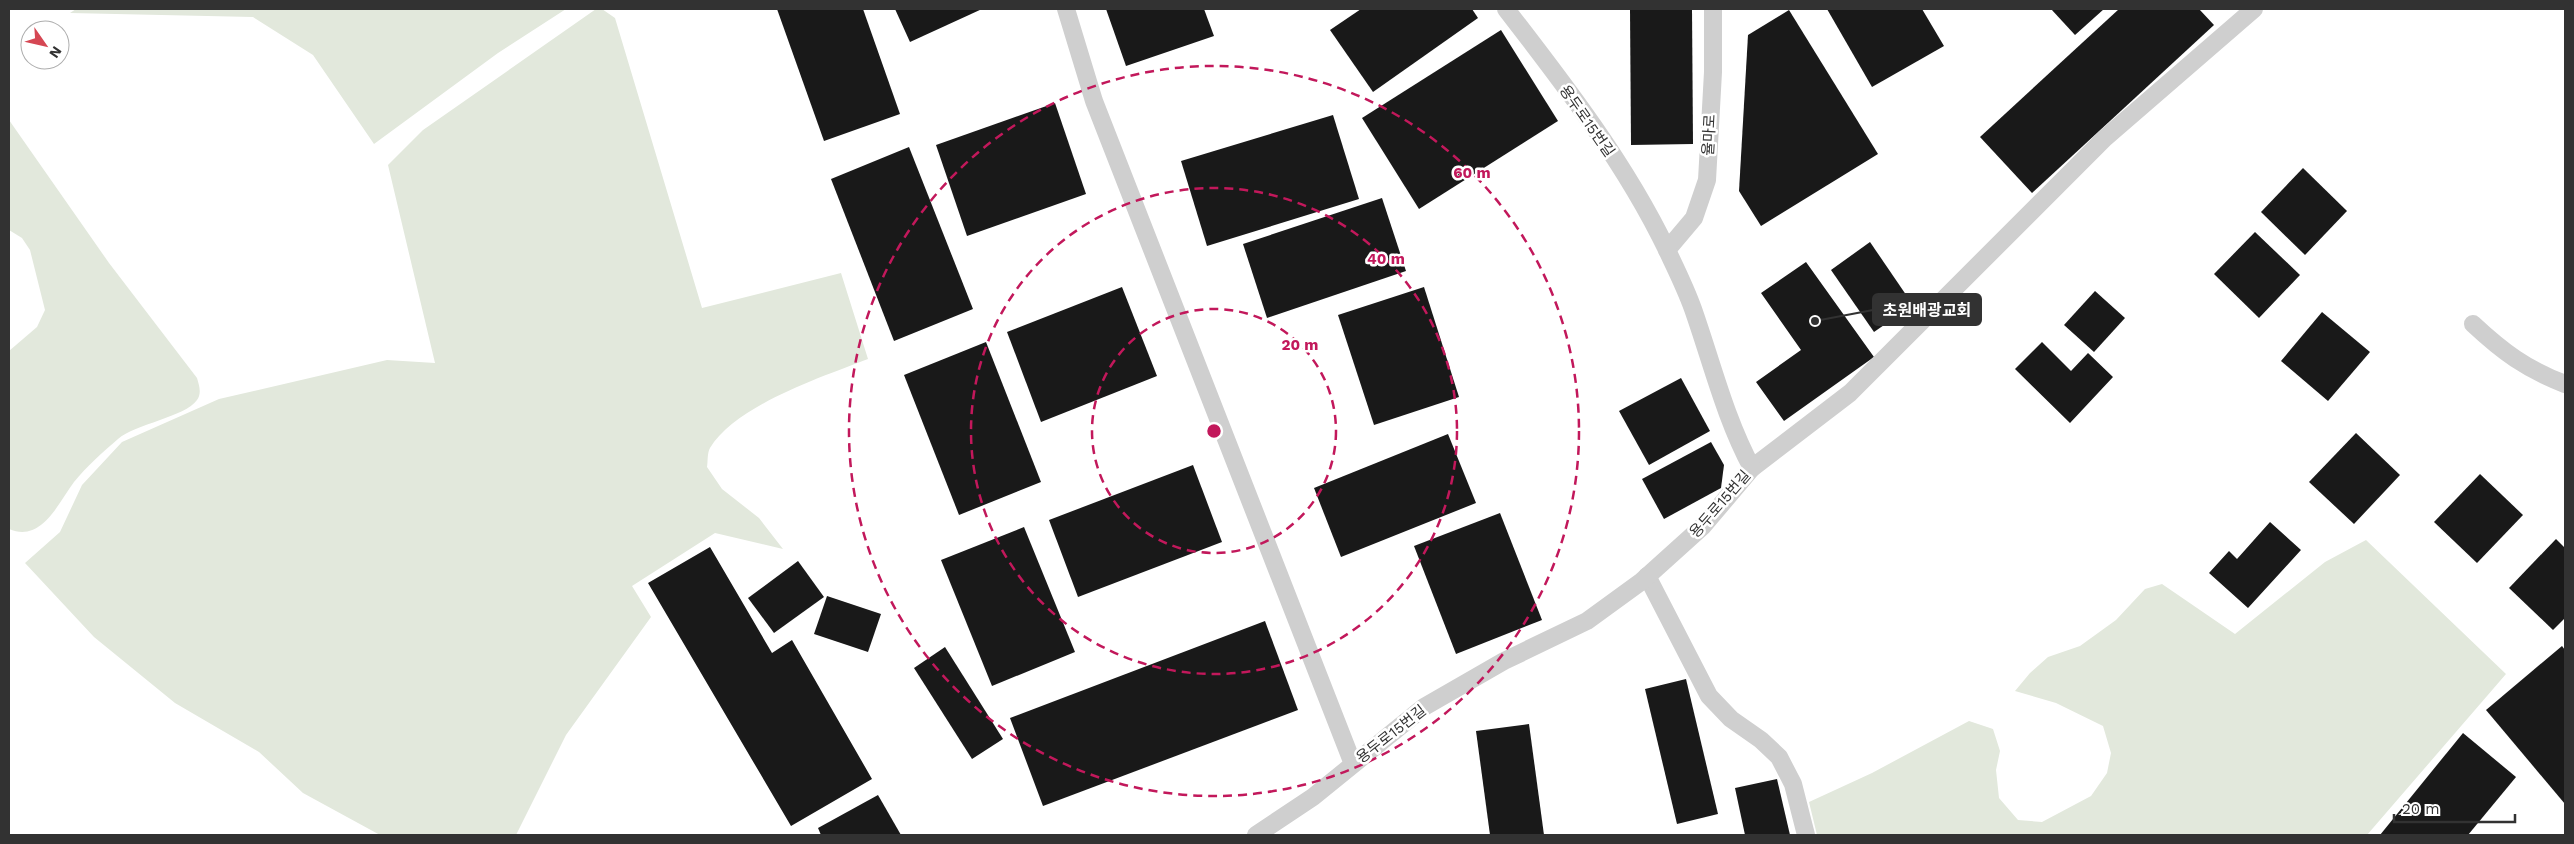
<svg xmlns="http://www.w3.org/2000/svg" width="2574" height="844" font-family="'Work Sans','Noto Sans KR',sans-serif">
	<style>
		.green { fill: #e2e8dc }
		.building { fill: #191919 }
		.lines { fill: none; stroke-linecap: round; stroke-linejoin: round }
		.service { stroke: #cfcfcf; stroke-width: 18 }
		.ring { fill: none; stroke: #c2185b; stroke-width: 2.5; stroke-dasharray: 9 6 }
		.labels { text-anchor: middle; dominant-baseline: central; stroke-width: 5; stroke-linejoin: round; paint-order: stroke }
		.street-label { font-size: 15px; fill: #323232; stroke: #fff }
		.centre { fill: #c2185b; stroke: #fff; stroke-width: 2.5 }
		.ring-label { font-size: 15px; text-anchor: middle; font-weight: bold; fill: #c2185b; stroke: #fff; stroke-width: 5; stroke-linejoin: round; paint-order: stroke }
		.leader { fill: none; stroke: #323232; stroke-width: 2 }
		.callout-dot { fill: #323232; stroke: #fff; stroke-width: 2 }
		.callout { fill: #323232; stroke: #323232; stroke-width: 2 }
		.callout-label { font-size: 16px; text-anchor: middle; font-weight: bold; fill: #fff }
	</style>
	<rect width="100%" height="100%" fill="#fff"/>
	<g class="green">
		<path d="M76 9H566L498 53 374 144 313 55 253 17 70 13Z"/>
		<path d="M596 9H602L615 18 702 308 841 273 868 359C822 377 736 405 710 448 707 453 708 462 707 467L722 489 759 518 783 549 715 533 632 586 651 617 566 735 516 835H380L303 793 259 752 175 703 94 637 25 563 60 532 82 485 122 442 219 399 387 360 435 363 388 165 423 130Z"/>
		<path d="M9 120 109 263 197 378C199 385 202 393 197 400 185 417 135 424 118 439 103 452 86 467 74 482 58 503 42 543 9 529V351L37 327 45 310 30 250 22 238 9 230Z"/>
		<path d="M2366 540 2506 674 2367 835H1817L1809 802 1872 773 1969 721 1993 729 2000 751 1996 770 1999 798 2018 820 2042 822 2091 796 2107 773 2111 753 2103 726 2056 703 2015 691 2030 673 2048 657 2080 646 2116 620 2145 589 2162 584 2235 634 2325 562Z"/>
	</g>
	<g class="building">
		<path d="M777 9H863L900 114 824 141Z"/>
		<path d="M895 9H982L910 42Z"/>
		<path d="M1106 9H1204L1214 36 1126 66Z"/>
		<path d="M1361 9H1472L1478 18 1373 92 1330 30Z"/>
		<path d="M1630 9H1692L1693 144 1631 145Z"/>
		<path d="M1827 9H1922L1944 46 1872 87Z"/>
		<path d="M2051 9H2104L2075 35Z"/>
		<path d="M2119 9H2199L2214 25 2032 193 1980 137Z"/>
		<path d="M1789 10 1878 154 1761 226 1739 191 1748 35Z"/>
		<path d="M1501 30 1558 121 1419 209 1362 118Z"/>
		<path d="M1055 103 1086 194 967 236 936 145Z"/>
		<path d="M1333 115 1359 199 1207 246 1181 161Z"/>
		<path d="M909 147 973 309 894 341 831 179Z"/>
		<path d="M2303 168 2347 211 2305 255 2261 212Z"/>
		<path d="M1382 198 1406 271 1267 318 1243 244Z"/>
		<path d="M2255 232 2300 275 2259 318 2214 274Z"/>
		<path d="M1870 242 1913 305 1874 332 1831 270Z"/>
		<path d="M1806 262 1874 357 1784 421 1756 382 1801 350 1761 293Z"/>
		<path d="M1122 287 1157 376 1041 422 1007 332Z"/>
		<path d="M1424 287 1459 397 1374 425 1338 315Z"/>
		<path d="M2095 291 2125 318 2094 352 2064 325Z"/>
		<path d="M2322 312 2370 352 2328 401 2281 361Z"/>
		<path d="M986 342 1041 482 959 515 904 375Z"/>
		<path d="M2042 342 2071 371 2088 353 2113 377 2070 423 2015 369Z"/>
		<path d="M1681 378 1710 431 1649 465 1619 411Z"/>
		<path d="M2356 433 2400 475 2354 524 2309 482Z"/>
		<path d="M1448 434 1476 503 1341 557 1314 488Z"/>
		<path d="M1711 442 1724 465 1721 488 1664 519 1642 479Z"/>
		<path d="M1193 465 1222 542 1078 597 1049 520Z"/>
		<path d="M2480 474 2523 515 2477 563 2434 522Z"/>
		<path d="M1500 513 1542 620 1456 654 1414 546Z"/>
		<path d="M2270 522 2301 550 2248 608 2209 573 2229 551 2237 559Z"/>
		<path d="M1024 527 1075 652 992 686 941 560Z"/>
		<path d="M2556 539 2565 548V618L2553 630 2509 588Z"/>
		<path d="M710 547 772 653 792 640 872 779 791 826 648 583Z"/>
		<path d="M798 561 824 597 774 633 748 598Z"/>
		<path d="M827 596 881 614 868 652 814 634Z"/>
		<path d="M1265 621 1298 710 1043 806 1010 718Z"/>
		<path d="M2562 646 2565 650V804L2486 710Z"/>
		<path d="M945 647 1003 739 972 759 914 668Z"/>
		<path d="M1686 679 1718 814 1677 824 1645 689Z"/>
		<path d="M1529 724 1544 835H1490L1476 731Z"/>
		<path d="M2463 733 2516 777 2468 835H2380Z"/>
		<path d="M1777 779 1790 835H1745L1735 788Z"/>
		<path d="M878 795 901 835H821L818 828Z"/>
	</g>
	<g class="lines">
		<g class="service">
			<path d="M1066 9 1094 101 1353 764"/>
			<path d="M1667 250 1694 218 1707 180 1713 72V9"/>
			<path d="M2473 324C2503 352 2526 369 2565 384"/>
			<path d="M1752 468 1850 393 2105 138 2254 9"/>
			<path d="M1647 576 1709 696 1731 719 1761 740 1779 757 1793 784 1806 835"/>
			<path d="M1256 835 1313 797 1424 707 1504 661 1587 621 1642 581 1703 526 1752 468C1725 418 1712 363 1693 309 1686 289 1676 269 1667 250 1626 164 1564 84 1506 9"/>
		</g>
	</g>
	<g class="ring">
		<circle cx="1214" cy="431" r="122"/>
		<circle cx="1214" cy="431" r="243"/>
		<circle cx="1214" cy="431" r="365"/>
	</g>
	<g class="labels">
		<g class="street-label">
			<text transform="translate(1587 121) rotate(55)">용두로15번길</text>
			<text transform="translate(1709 135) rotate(-87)">율마로</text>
			<text transform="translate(1720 504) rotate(-49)">용두로15번길</text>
			<text transform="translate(1391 734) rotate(-38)">용두로15번길</text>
		</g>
	</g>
	<circle cx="1214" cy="431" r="8" class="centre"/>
	<g class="ring-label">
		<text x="1472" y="178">60 m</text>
		<text x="1386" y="264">40 m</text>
		<text x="1300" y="350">20 m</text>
	</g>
	<path class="leader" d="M1815 321L1873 310"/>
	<circle class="callout-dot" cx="1815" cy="321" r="5"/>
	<rect class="callout" x="1873" y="294" width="108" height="31" rx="5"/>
	<g class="callout-label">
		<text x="1927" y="316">초원배광교회</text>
	</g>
	<rect width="2574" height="844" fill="none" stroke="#323232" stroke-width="20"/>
	<g transform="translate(45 45) rotate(124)"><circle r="24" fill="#ffffff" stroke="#adadad"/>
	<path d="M0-4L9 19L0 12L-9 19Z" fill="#d54753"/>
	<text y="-8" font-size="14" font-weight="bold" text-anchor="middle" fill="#323232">N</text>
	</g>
	<path d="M2394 814v8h121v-8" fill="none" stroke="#323232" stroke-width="2.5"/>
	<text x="2402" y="814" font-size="15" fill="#323232" stroke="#ffffff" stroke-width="4" paint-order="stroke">20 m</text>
</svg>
